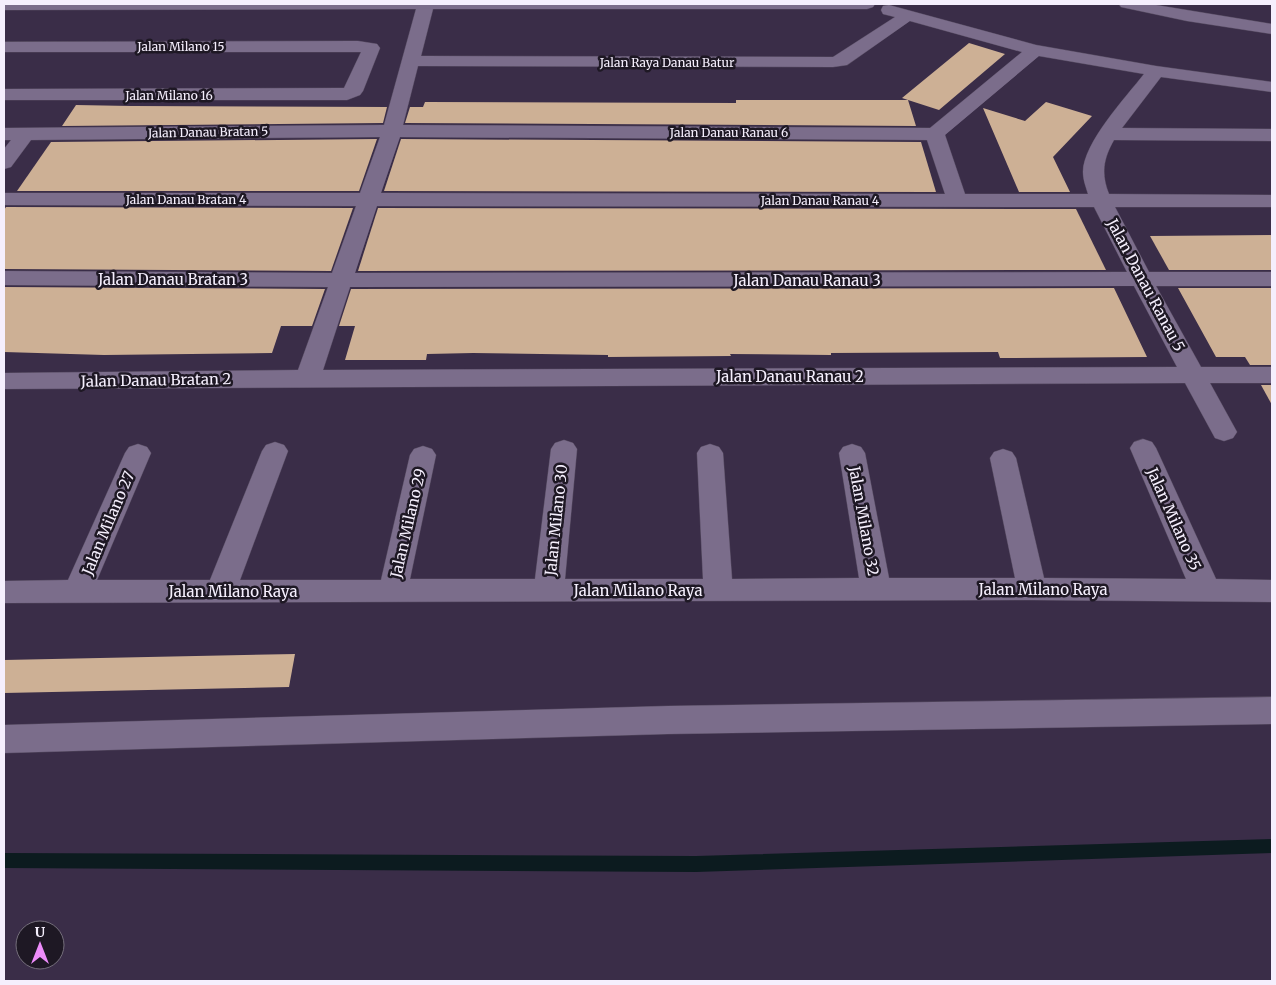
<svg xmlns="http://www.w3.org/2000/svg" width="1276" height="985" font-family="Merriweather,serif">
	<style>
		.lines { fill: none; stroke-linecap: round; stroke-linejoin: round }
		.stream { fill: #0c1b1f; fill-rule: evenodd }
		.building { fill: #cdb095 }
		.minor-casing { stroke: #54495f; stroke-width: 1 }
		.minor { fill: #7b6d8b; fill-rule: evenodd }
		.labels { text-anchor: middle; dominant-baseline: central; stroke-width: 5; stroke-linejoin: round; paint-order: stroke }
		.far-street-label { font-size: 12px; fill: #f5effd; stroke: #1e1824 }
		.street-label { font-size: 15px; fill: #f5effd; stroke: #1e1824 }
	</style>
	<rect width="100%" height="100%" fill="#3a2d48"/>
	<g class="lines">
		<path class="stream" d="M1272 839V853L696 872 4 868V853L696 856Z"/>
	</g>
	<g class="building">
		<path d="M969 43 1005 54 939 110 908 100 916 126 405 123 410 107H423L425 102 736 103V100H908L902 98Z"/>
		<path d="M1046 102 1092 116 1053 157 1070 192H1019L983 108 1025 121Z"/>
		<path d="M76 105 131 106 387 107 383 123 62 126Z"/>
		<path d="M377 139 359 191H17L51 142Z"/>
		<path d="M401 139 921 142 936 192 384 191Z"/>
		<path d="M6 207 353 208 331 271 4 269V210Z"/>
		<path d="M378 208 1076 209 1106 270 358 271Z"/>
		<path d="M1272 235V270H1169L1150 236Z"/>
		<path d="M4 287 325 289 312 326H281L272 353 104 355 4 352Z"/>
		<path d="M1114 288 1147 357 1000 358 998 352 831 353V355L730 354 731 356 608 357V355L473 353 427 354 426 360H345L355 326H339L351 289Z"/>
		<path d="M1178 288H1272V365H1250L1245 357H1216Z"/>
		<path d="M1261 385H1272V405Z"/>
		<path d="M295 654 289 687 4 693V660Z"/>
	</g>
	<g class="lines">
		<defs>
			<g id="minor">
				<path d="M4 4H875L873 7 867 9H433L421 56 833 57 895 17 883 14 881 10 883 6 889 5 1036 45 1156 66 1272 82V92L1161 77 1122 128 1272 129V141L1114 140C1103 159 1101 174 1109 194L1272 195V207H1115L1149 272H1272V286H1156L1201 367H1272V383H1210L1237 432 1233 438 1224 441 1215 438 1185 383 4 389V373L298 370 328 287 4 285V271L332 273 356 206 4 205V193H360L380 137 31 140 11 167 4 169V149L11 140H4V128L384 125 416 9 4 10ZM910 21 1022 52 930 128 403 125 418 66 833 67 847 65ZM1039 56 1144 74C1126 97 1083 143 1083 172 1083 180 1086 187 1088 194H965L945 135ZM400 137 927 140 945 194 381 193ZM377 206 1094 207 1127 272 355 273ZM1134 286 1177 367 323 370 350 287Z"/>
				<path d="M1119 4H1150L1272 24V34L1187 21 1121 7Z"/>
				<path d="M358 41 377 44 380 48 363 91 360 95 347 100H4V89L344 88 361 52H4V42Z"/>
				<path d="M1143 439 1152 442 1156 448 1216 579 1272 580V602L1032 600 4 603V581L68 580 125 453 129 447 138 444 147 447 151 453 97 580H210L262 451 266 445 275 442 284 445 288 451 240 580H381L410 455 414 449 423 446 432 449 436 455 410 579H535L551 449 555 443 564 440 573 443 577 449 565 579H703L697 453 701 447 710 444 719 447 723 453 732 579 859 578 839 453 843 447 852 444 861 447 865 453 889 578H1015L990 458 994 452 1003 449 1012 452 1016 458 1044 578 1186 579 1130 448 1134 442Z"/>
				<path d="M1272 697V724L668 734 4 753V725L668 706Z"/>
			</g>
		</defs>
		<use href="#minor" class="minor-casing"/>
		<use href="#minor" class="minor"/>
	</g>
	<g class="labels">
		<g class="far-street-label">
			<text x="181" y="46">Jalan Milano 15</text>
			<text x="667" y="62">Jalan Raya Danau Batur</text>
			<text x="169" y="95">Jalan Milano 16</text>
			<text transform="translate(208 132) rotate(-1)">Jalan Danau Bratan 5</text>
			<text x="729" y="132">Jalan Danau Ranau 6</text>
			<text x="186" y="199">Jalan Danau Bratan 4</text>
			<text x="820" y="200">Jalan Danau Ranau 4</text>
		</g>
		<g class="street-label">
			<text x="173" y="279">Jalan Danau Bratan 3</text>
			<text x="807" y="280">Jalan Danau Ranau 3</text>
			<text transform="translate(1146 285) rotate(62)">Jalan Danau Ranau 5</text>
			<text x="790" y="376">Jalan Danau Ranau 2</text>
			<text transform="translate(156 380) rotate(-1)">Jalan Danau Bratan 2</text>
			<text transform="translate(1174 519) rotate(66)">Jalan Milano 35</text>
			<text transform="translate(556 520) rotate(-84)">Jalan Milano 30</text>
			<text transform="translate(864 521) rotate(80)">Jalan Milano 32</text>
			<text transform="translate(108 523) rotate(-67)">Jalan Milano 27</text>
			<text transform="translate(408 523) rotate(-77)">Jalan Milano 29</text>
			<text x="1043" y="589">Jalan Milano Raya</text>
			<text x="638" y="590">Jalan Milano Raya</text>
			<text x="233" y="591">Jalan Milano Raya</text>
		</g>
	</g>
	<rect width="1276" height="985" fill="none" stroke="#f5effd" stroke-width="10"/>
	<g transform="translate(40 945)"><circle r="24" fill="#1e1824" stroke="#746e7b"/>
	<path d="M0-4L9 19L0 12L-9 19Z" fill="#ed8cfa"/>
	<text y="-8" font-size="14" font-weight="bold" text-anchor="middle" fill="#f5effd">U</text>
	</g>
</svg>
